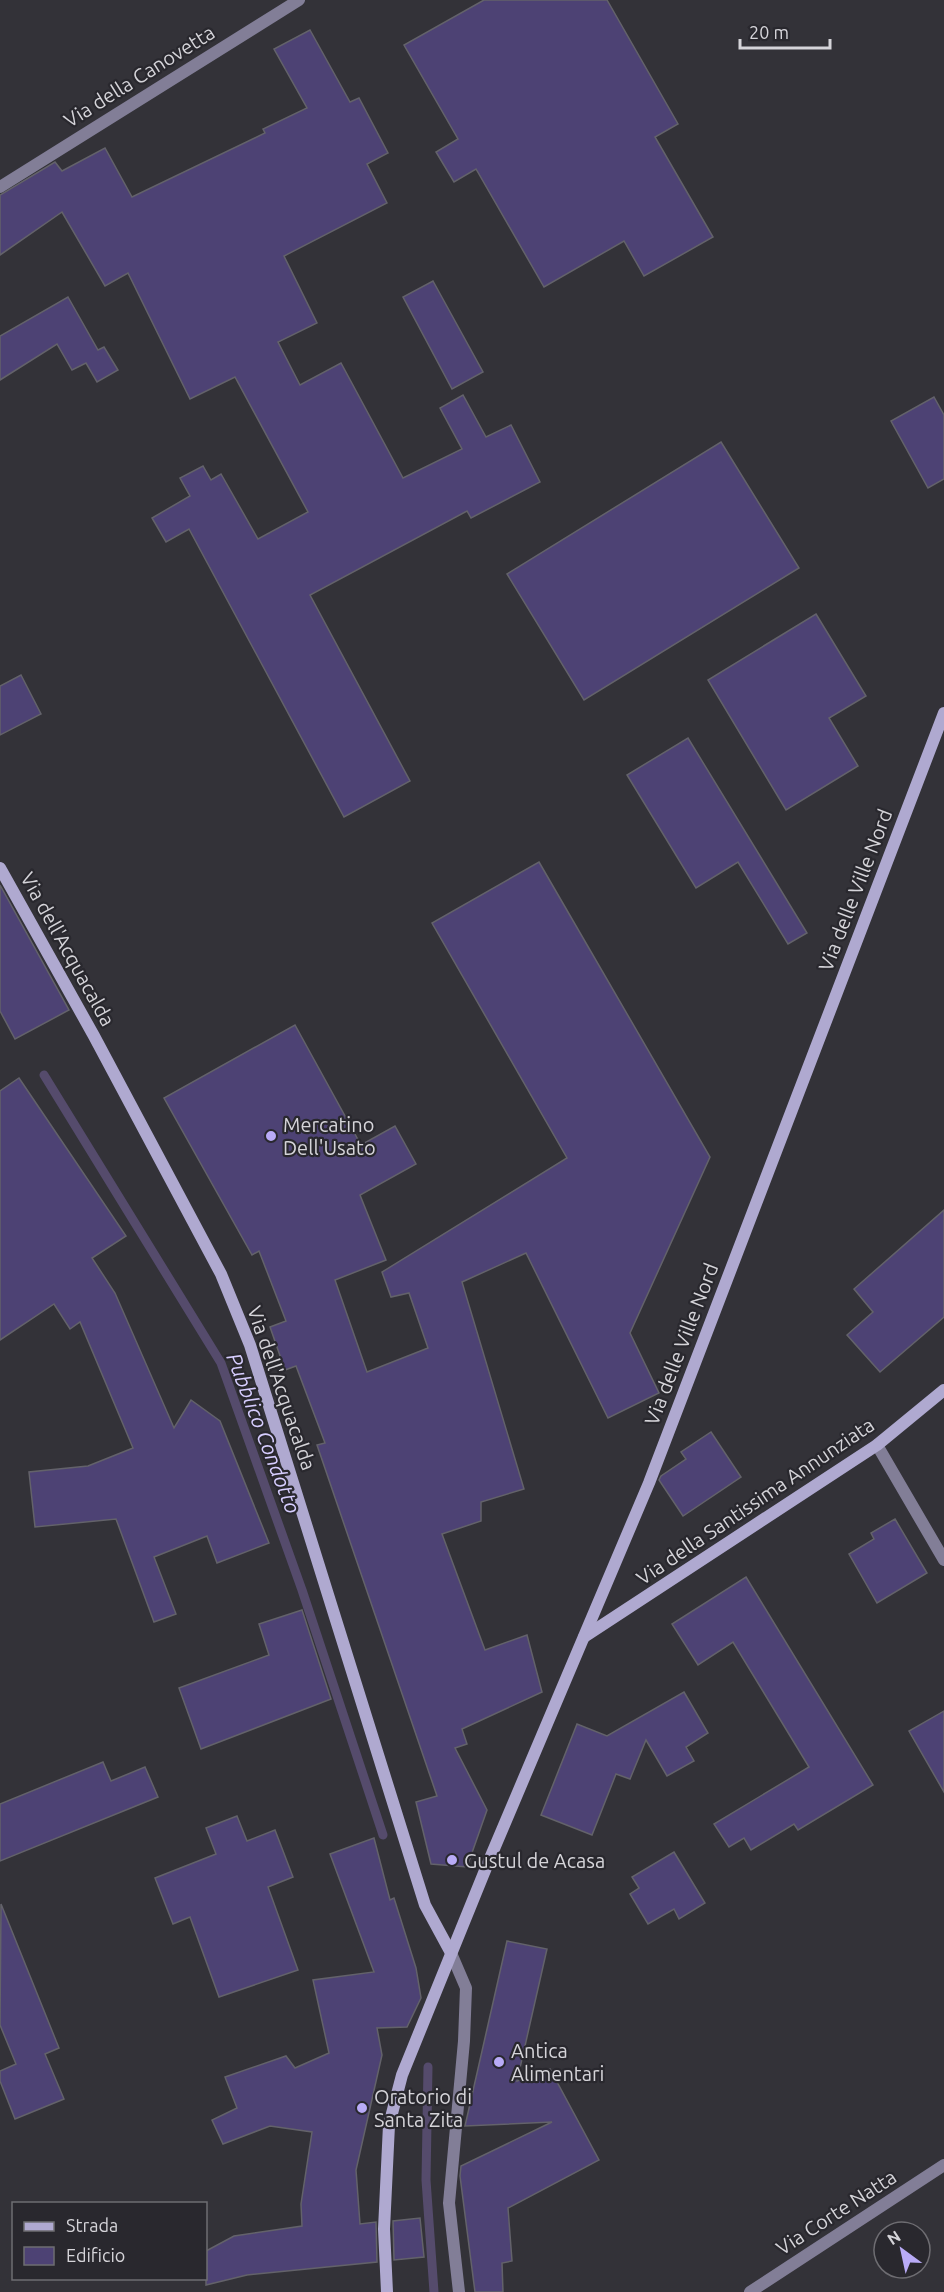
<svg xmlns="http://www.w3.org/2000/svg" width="944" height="2292" font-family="Ubuntu,sans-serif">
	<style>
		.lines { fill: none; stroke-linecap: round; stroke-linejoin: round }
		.stream { stroke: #554b6c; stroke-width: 9 }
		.building { fill: #4d4274; stroke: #63626a; stroke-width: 1.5 }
		.lane { stroke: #827e97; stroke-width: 12 }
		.street { stroke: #827e97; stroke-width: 12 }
		.secondary { stroke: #afa9d0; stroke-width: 12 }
		.poi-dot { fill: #b9abf7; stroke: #29282e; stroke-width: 2 }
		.labels { text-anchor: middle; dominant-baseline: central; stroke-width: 4.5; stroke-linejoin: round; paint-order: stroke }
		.street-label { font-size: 20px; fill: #d5d4d9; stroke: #29282e }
		.poi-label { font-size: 20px; fill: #d5d4d9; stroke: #29282e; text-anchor: start }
		.water-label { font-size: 21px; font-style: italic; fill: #d6cdfe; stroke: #29282e }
	</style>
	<rect width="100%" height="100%" fill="#333238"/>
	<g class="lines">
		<g class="stream">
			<path d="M44 1075 221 1363 302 1590 383 1835"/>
			<path d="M428 2067 426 2180 434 2292"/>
		</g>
	</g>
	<g class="building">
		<path d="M484 0H607L678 124 655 137 713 237 644 276 624 241 544 287 476 169 454 182 436 152 458 139 404 45Z"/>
		<path d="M310 30 350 102 359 98 388 153 367 164 387 203 284 256 317 323 278 342 300 385 341 363 403 478 462 449 440 408 463 395 486 437 511 425 540 482 471 518 467 511 310 595 410 781 344 817 189 529 166 542 152 518 190 496 180 478 203 466 211 480 221 474 258 539 308 512 235 377 190 399 128 273 105 286 62 212 0 255V195L55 162 62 171 105 148 132 197 265 133 263 129 307 108 274 49Z"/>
		<path d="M433 281 483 372 452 389 403 297Z"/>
		<path d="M68 297 98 350 104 347 118 370 97 382 86 363 72 370 57 344 0 380V336Z"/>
		<path d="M934 397 944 415V479L928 488 891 421Z"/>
		<path d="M721 442 799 568 584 700 507 574Z"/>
		<path d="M816 614 866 696 829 718 858 766 786 810 708 680Z"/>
		<path d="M21 675 41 714 0 735V686Z"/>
		<path d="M688 738 807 933 788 944 738 862 696 888 627 775Z"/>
		<path d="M539 862 710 1157 630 1333 659 1393 608 1418 526 1253 462 1282 524 1489 481 1502V1521L442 1534 485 1650 527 1635 542 1692 462 1729 467 1744 455 1748 487 1810 467 1867 431 1864 416 1802 437 1796 317 1445 325 1443 296 1366 285 1370 270 1327 286 1321 259 1251 252 1255 164 1098 295 1025 361 1145 395 1126 416 1164 360 1195 386 1260 335 1280 367 1372 428 1348 409 1293 391 1297 382 1272 567 1158 432 923Z"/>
		<path d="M0 885 69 1010 15 1039 0 1011Z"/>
		<path d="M19 1078 126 1236 92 1258 115 1293 174 1428 191 1400 220 1421 269 1543 217 1563 207 1536 154 1557 176 1614 154 1622 116 1519 35 1527 29 1472 88 1466 133 1448 80 1322 70 1329 54 1304 0 1340V1091Z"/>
		<path d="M944 1210V1317L880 1372 847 1335 873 1312 854 1289Z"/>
		<path d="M711 1432 741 1477 683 1516 659 1480 661 1476 686 1459 681 1452Z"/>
		<path d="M895 1519 927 1573 877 1603 849 1554 874 1539 871 1533Z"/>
		<path d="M746 1577 873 1785 798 1830 794 1824 751 1850 744 1838 729 1847 714 1824 809 1767 733 1642 698 1665 672 1624Z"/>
		<path d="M302 1610 331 1699 201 1749 179 1688 269 1655 259 1624Z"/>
		<path d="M684 1692 708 1733 686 1747 694 1761 667 1776 646 1740 630 1779 616 1774 592 1835 541 1815 577 1724 607 1736Z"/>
		<path d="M944 1711V1792L909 1731Z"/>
		<path d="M103 1762 111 1781 145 1767 158 1797 0 1861V1804Z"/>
		<path d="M237 1816 247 1841 275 1830 293 1877 268 1887 298 1970 219 1997 190 1917 173 1924 155 1878 216 1854 206 1828Z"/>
		<path d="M374 1838 390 1900 394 1898 416 1968 421 1998 407 2027 377 2028 382 2055 356 2170 360 2224 376 2222 377 2262 247 2275 206 2285V2251L234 2236 302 2226 301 2204 312 2132 270 2126 223 2144 212 2120 237 2108 225 2077 286 2056 295 2068 329 2053 313 1980 374 1972 330 1854Z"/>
		<path d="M674 1852 705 1903 679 1919 674 1909 648 1924 630 1894 639 1888 632 1877Z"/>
		<path d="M1 1904 59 2048 45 2054 64 2099 15 2119 0 2081V2071L16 2064 0 2025Z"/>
		<path d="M507 1941 547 1949 517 2081 550 2069 599 2160 508 2208 512 2261 502 2263 503 2292H475L460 2176 461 2166 552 2122 465 2126Z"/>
		<path d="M420 2218 424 2257 394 2260 393 2221Z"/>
	</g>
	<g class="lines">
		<path class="lane" d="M877 1445 944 1560"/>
		<g class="street">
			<path d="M0 187 299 0"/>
			<path d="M451 1953 466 1988 464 2041 449 2203 459 2292"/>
			<path d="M750 2292 944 2165"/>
		</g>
		<g class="secondary">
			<path d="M0 868 94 1036 221 1274 250 1345 425 1905 451 1953"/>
			<path d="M584 1637 877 1445 944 1390"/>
			<path d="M387 2292 384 2229 389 2125 402 2075 488 1863 649 1483 944 713"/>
		</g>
	</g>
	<g class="poi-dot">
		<circle cx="271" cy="1136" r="6"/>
		<circle cx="452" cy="1860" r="6"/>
		<circle cx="499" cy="2062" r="6"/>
		<circle cx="362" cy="2108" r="6"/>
	</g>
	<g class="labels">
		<g class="street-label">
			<text transform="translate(139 76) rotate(-32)">Via della Canovetta</text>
			<text transform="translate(855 890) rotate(-69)">Via delle Ville Nord</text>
			<text transform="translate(68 949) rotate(61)">Via dell'Acquacalda</text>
			<text transform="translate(681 1344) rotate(-69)">Via delle Ville Nord</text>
			<text transform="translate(282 1388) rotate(71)">Via dell'Acquacalda</text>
			<text transform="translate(755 1501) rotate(-34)">Via della Santissima Annunziata</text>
			<text transform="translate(836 2212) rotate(-33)">Via Corte Natta</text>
		</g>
		<g class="poi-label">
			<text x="283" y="1124">Mercatino<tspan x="283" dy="23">Dell'Usato</tspan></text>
			<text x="464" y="1860">Gustul de Acasa</text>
			<text x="511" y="2050">Antica<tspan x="511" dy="23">Alimentari</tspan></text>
			<text x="374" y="2096">Oratorio di<tspan x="374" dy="23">Santa Zita</tspan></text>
		</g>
		<g class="water-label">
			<text transform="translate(264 1433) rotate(69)">Pubblico Condotto</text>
		</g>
	</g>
	<rect x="12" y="2202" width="195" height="78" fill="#29282e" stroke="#6e6d72" stroke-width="1.5"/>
	<rect x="24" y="2222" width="30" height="9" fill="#afa9d0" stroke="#6e6d72" stroke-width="1.5"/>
	<text x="66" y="2232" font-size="18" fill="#d5d4d9">Strada</text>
	<rect x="24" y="2247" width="30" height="18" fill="#4d4274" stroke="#6e6d72" stroke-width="1.5"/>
	<text x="66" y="2262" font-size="18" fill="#d5d4d9">Edificio</text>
	<g transform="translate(902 2250) rotate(327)"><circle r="28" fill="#29282e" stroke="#6e6d72" stroke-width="1.5"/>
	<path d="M0-4.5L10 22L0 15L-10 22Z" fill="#b9abf7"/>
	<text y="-9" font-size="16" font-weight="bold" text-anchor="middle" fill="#d5d4d9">N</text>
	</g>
	<path d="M740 39v9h90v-9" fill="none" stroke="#d5d4d9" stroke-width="3"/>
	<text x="749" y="39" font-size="18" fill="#d5d4d9" stroke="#29282e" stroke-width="4.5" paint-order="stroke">20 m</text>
</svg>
